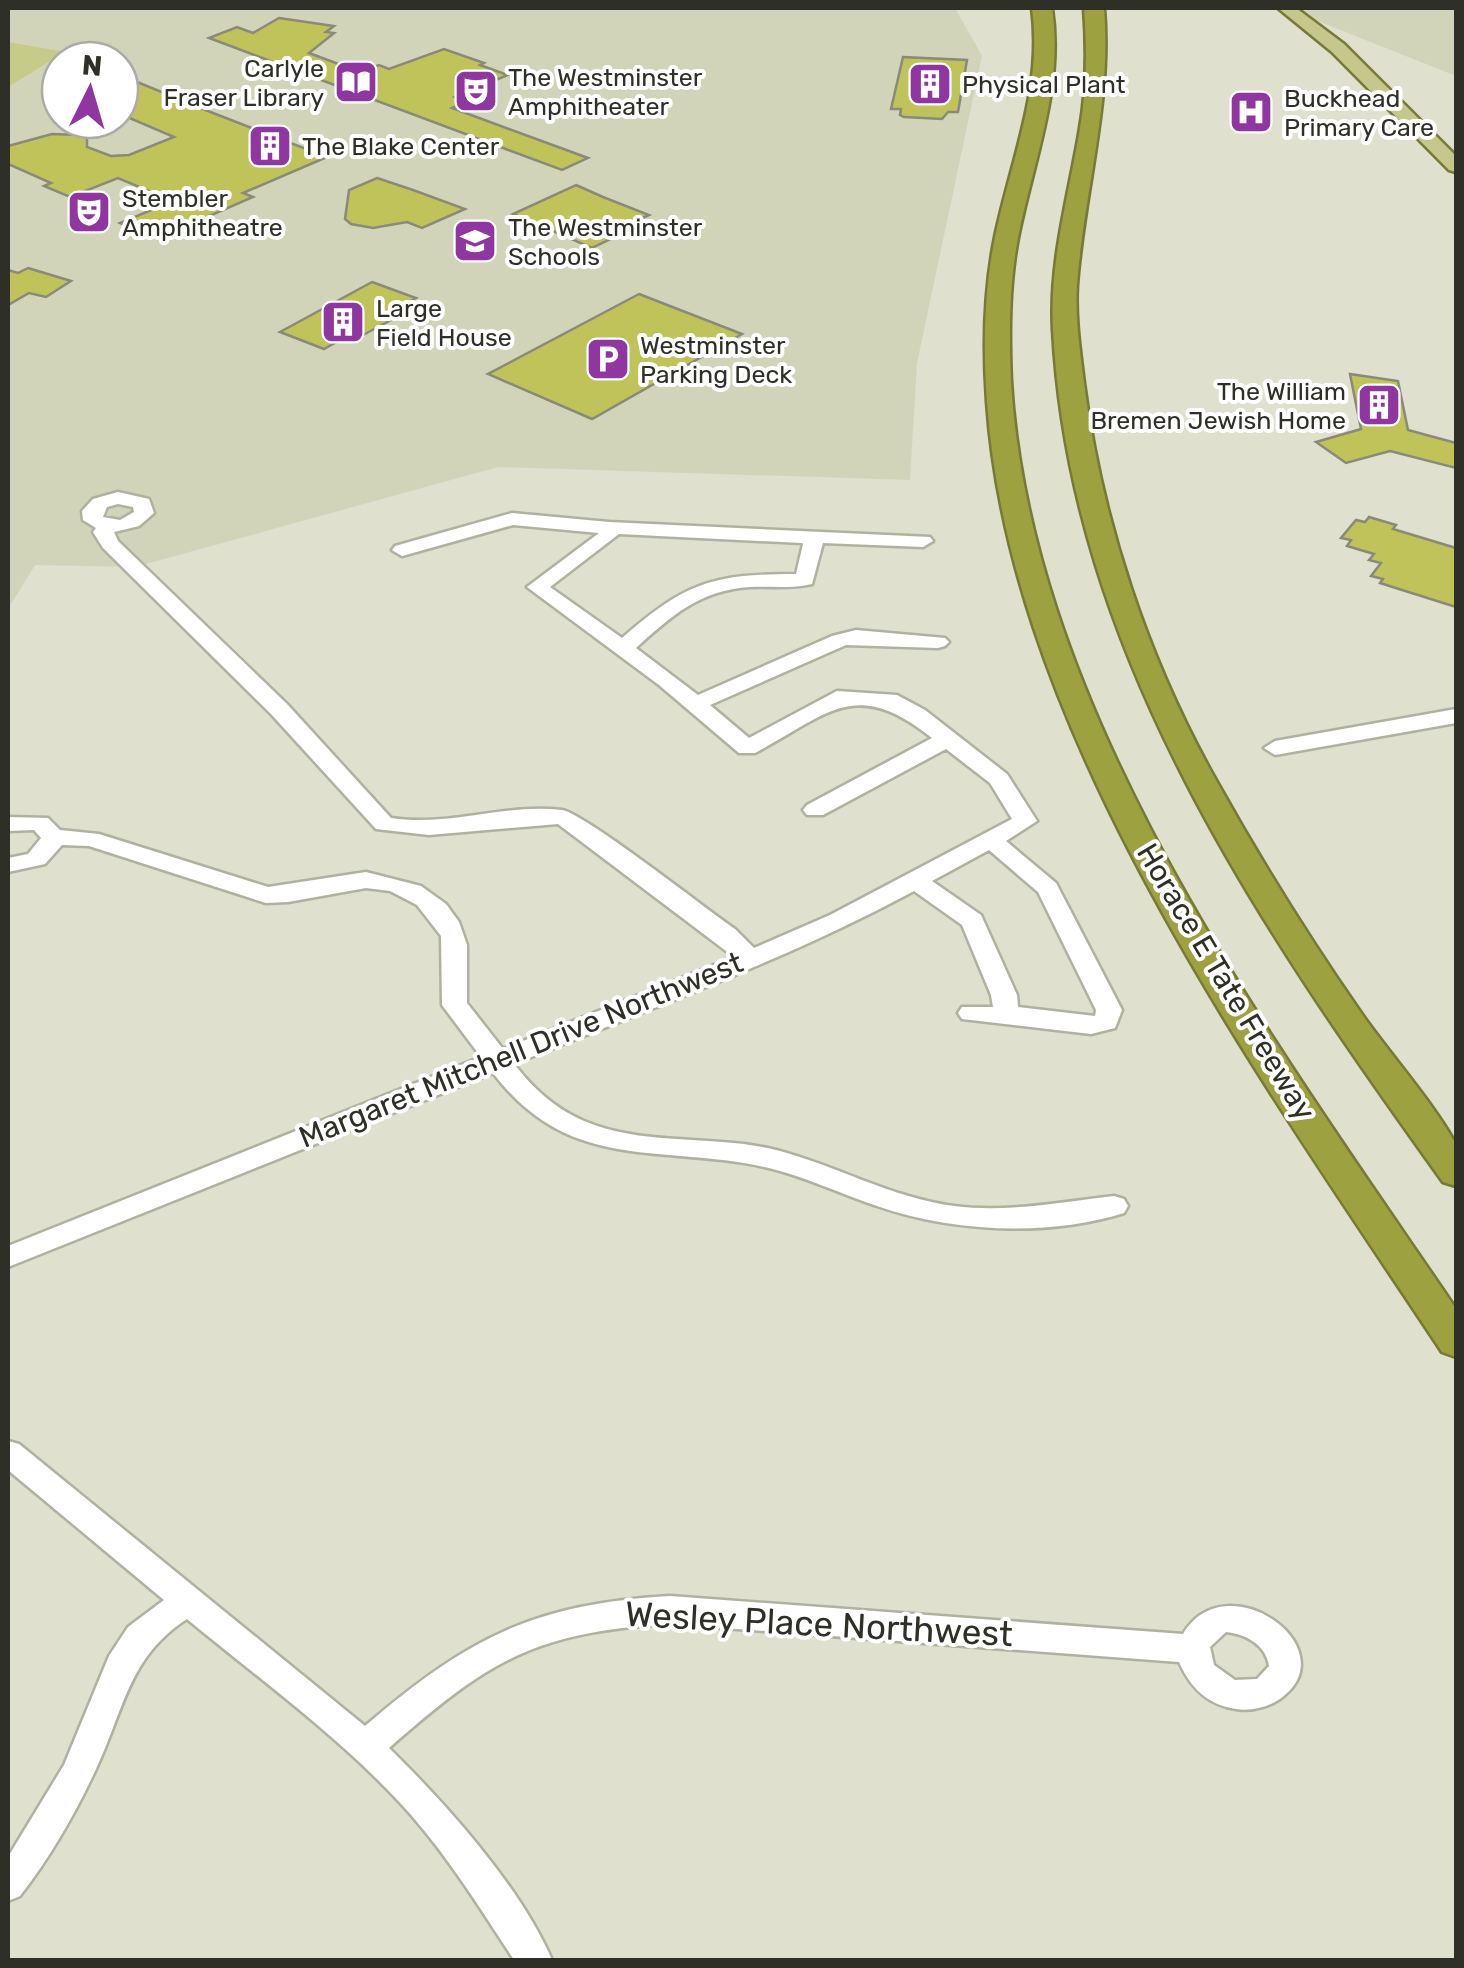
<svg xmlns="http://www.w3.org/2000/svg" width="1464" height="1968" font-family="Rubik,sans-serif">
	<style>
		.built { fill: #d2d4ba; fill-rule: evenodd }
		.green { fill: #c7cb88 }
		.building { fill: #c0c359; stroke: #898a79; stroke-width: 2.5 }
		.lines { fill: none; stroke-linecap: round; stroke-linejoin: round }
		.minor-casing { stroke: #b0b2a0; stroke-width: 5 }
		.major-casing { stroke: #777937; stroke-width: 5 }
		.highway-casing { stroke: #777937; stroke-width: 5 }
		.minor { fill: #fff; fill-rule: evenodd }
		.major { fill: #c5c78c; fill-rule: evenodd }
		.highway { fill: #9ea140; fill-rule: evenodd }
		.labels { text-anchor: middle; dominant-baseline: central; stroke-width: 8; stroke-linejoin: round; paint-order: stroke }
		.far-poi-label { font-size: 25px; fill: #2e2f27; stroke: #fff; text-anchor: start }
		.street-label { font-size: 30px; fill: #2e2f27; stroke: #fff }
		.near-street-label { font-size: 35px; fill: #2e2f27; stroke: #fff }
	</style>
	<rect width="100%" height="100%" fill="#dfe0cd"/>
	<g class="built">
		<path d="M8 8H955L982 56 917 363 910 480 498 467 135 567 35 565 8 609ZM60 60H120V120H60Z"/>
		<path d="M1285 8H1456V76Z"/>
	</g>
	<path class="green" d="M8 42 65 52 8 87Z"/>
	<g class="building">
		<path d="M279 18 334 26 326 32 334 33 309 53 360 72 379 65 389 69 444 49 484 63 480 65 508 75 455 97 466 101 452 108 588 158 562 170 209 38 237 27 253 33Z"/>
		<path d="M903 57 967 60 958 112H948L942 119 904 117 900 115 901 109H891Z"/>
		<path d="M120 75 213 113 327 157 243 193 253 197 157 239 120 223 173 201 118 178 70 197 44 186 51 183 8 164V146L52 134 79 135 87 139V147L111 156 129 155 174 137 120 114Z"/>
		<path d="M377 178 413 190 465 209 422 228 407 222 373 228 351 224 345 219 349 190Z"/>
		<path d="M576 185 603 197 649 215 634 222 640 225 592 248 513 214Z"/>
		<path d="M28 268 71 281 46 297 29 293 8 305V270L18 273Z"/>
		<path d="M372 282 416 298 397 309 406 312 363 335 354 332 324 349 280 332Z"/>
		<path d="M639 294 742 334 592 419 488 374Z"/>
		<path d="M1350 374 1398 381 1408 430 1456 443V468L1390 451 1346 463 1316 442 1361 429Z"/>
		<path d="M1369 517 1396 525 1393 529 1456 548V607L1380 583 1383 579 1371 576 1381 563 1369 560 1374 554 1347 546 1351 540 1341 538 1356 520 1365 522Z"/>
	</g>
	<g class="lines">
		<defs>
			<g id="minor">
				<path d="M118 492 149 499 154 513 139 526 114 532 118 541 287 704 391 818C449 827 505 803 562 810 584 813 707 910 735 929L754 948 830 915 1012 819 990 783 946 749 823 815H807L803 810 807 805 932 738C855 677 830 713 755 753H739L659 685 527 587 599 533 513 525 402 556 392 550 395 546 512 513 609 522 930 537 933 541 923 547 823 543 812 584C792 589 770 586 750 587 700 590 671 616 636 648L698 695 832 636 856 630 945 638 949 642 945 646 938 648 846 645 710 705 749 738 837 691 897 695 925 710 1007 774 1037 821 1006 841 1056 883 1122 1010 1115 1028 1091 1034 962 1019 958 1013 962 1007H993L991 995 962 925 914 891C786 960 649 1009 514 1064 534 1089 554 1108 584 1121 642 1146 712 1135 772 1149 834 1164 891 1198 954 1206 1007 1213 1061 1202 1114 1196L1124 1199 1128 1206 1124 1213C1047 1237 952 1232 877 1206 841 1194 806 1177 769 1168 660 1143 571 1175 493 1073L8 1267V1246L481 1057 442 1005 441 936 417 905 390 891 366 888 288 902 266 903 89 846 62 845 45 864 8 872V858L28 854 41 838 34 830 8 831V817L48 818 60 830 99 834 268 887 366 872 421 886 446 904 459 922 467 945V1003L503 1049 734 957 558 824 429 835 376 829 271 714 103 548 93 532 96 528 83 520 82 511 93 499ZM118 504 133 507 134 512 120 520 103 517 107 507ZM619 534 802 543 803 544 796 574C712 574 685 583 622 638L550 587ZM989 850 1038 892 1096 1010 1095 1016 1018 1007 1017 995 981 915 932 881Z"/>
				<path d="M1456 709V723L1275 755 1264 748 1275 741Z"/>
				<path d="M8 1441 19 1444 365 1726C468 1638 533 1604 670 1596L1183 1634C1225 1563 1342 1644 1286 1694 1274 1706 1252 1712 1236 1709 1207 1705 1190 1687 1179 1662L670 1624C535 1632 489 1660 389 1748 446 1804 520 1886 552 1960H514C482 1911 451 1861 412 1816 347 1742 263 1682 187 1619 128 1657 124 1710 96 1769 75 1814 51 1856 20 1896L8 1901V1857L64 1765 109 1656 128 1627 164 1600 8 1470ZM1226 1632C1246 1634 1266 1645 1269 1666L1257 1679 1235 1680 1214 1665 1210 1647Z"/>
			</g>
			<path id="major" d="M1278 8H1296L1344 44 1456 156V172L1449 170 1332 52Z"/>
			<g id="highway">
				<path d="M1032 8H1052C1064 88 1033 161 1018 238 1009 285 1009 333 1011 381 1031 716 1273 1040 1456 1309V1357L1442 1352C1262 1080 1010 736 987 402 983 347 984 291 995 237 1011 160 1043 88 1032 8Z"/>
				<path d="M1084 8H1104C1112 103 1084 191 1077 285 1075 318 1080 350 1084 383 1102 522 1148 660 1217 782 1261 861 1309 938 1361 1013 1389 1053 1430 1099 1454 1141 1460 1152 1456 1173 1456 1186L1443 1182C1260 927 1070 653 1053 330 1049 261 1069 195 1080 128 1087 88 1087 49 1084 8Z"/>
			</g>
		</defs>
		<use href="#minor" class="minor-casing"/>
		<use href="#major" class="major-casing"/>
		<use href="#highway" class="highway-casing"/>
		<use href="#minor" class="minor"/>
		<use href="#major" class="major"/>
		<use href="#highway" class="highway"/>
	</g>
	<defs>
		<symbol id="library-square" viewBox="-11 -11 22 22"><rect x="-9" y="-9" width="18" height="18" rx="4" fill="#9036a1" stroke="#fff"/><path d="M-6-4Q-3-5.5-.7-3.5V5Q-3 3-6 4ZM6-4Q3-5.5 .7-3.5V5Q3 3 6 4Z" fill="#fff"/></symbol>
		<symbol id="building-square" viewBox="-11 -11 22 22"><rect x="-9" y="-9" width="18" height="18" rx="4" fill="#9036a1" stroke="#fff"/><path d="M-4-6H4V6H1V3H-1V6H-4ZM-2.5-4.3h1.7v1.8h-1.7ZM.8-4.3h1.7v1.8H.8ZM-2.5-1h1.7V.8h-1.7ZM.8-1h1.7V.8H.8Z" fill="#fff"/></symbol>
		<symbol id="theatre-square" viewBox="-11 -11 22 22"><rect x="-9" y="-9" width="18" height="18" rx="4" fill="#9036a1" stroke="#fff"/><path d="M-5-5.5Q0-4 5-5.5V0Q5 5 0 6Q-5 5-5 0ZM-3.3-2.5H-1v1.5H-3.3ZM1-2.5H3.3v1.5H1ZM-2.8 1Q0 5.5 2.8 1Z" fill="#fff"/></symbol>
		<symbol id="hospital-square" viewBox="-11 -11 22 22"><rect x="-9" y="-9" width="18" height="18" rx="4" fill="#9036a1" stroke="#fff"/><path d="M-5-5h3v3.5h4V-5h3V5h-3V1.5h-4V5h-3Z" fill="#fff"/></symbol>
		<symbol id="school-square" viewBox="-11 -11 22 22"><rect x="-9" y="-9" width="18" height="18" rx="4" fill="#9036a1" stroke="#fff"/><path d="M0-5L7-2L0 1L-7-2ZM-4 1L0 2.5L4 1V4Q0 6-4 4Z" fill="#fff"/></symbol>
		<symbol id="parking-square" viewBox="-11 -11 22 22"><rect x="-9" y="-9" width="18" height="18" rx="4" fill="#9036a1" stroke="#fff"/><path d="M-3.5-5.5H1a3.5 3.5 0 0 1 0 7H-1V5.5H-3.5ZM-1-3.4V-.6H.8a1.4 1.4 0 0 0 0-2.8Z" fill="#fff"/></symbol>
	</defs>
	<g fill-rule="evenodd">
		<use href="#library-square" x="331" y="57" width="50" height="50"/>
		<use href="#building-square" x="905" y="59" width="50" height="50"/>
		<use href="#theatre-square" x="451" y="66" width="50" height="50"/>
		<use href="#hospital-square" x="1226" y="87" width="50" height="50"/>
		<use href="#building-square" x="245" y="121" width="50" height="50"/>
		<use href="#theatre-square" x="64" y="187" width="50" height="50"/>
		<use href="#school-square" x="450" y="216" width="50" height="50"/>
		<use href="#building-square" x="318" y="297" width="50" height="50"/>
		<use href="#parking-square" x="583" y="334" width="50" height="50"/>
		<use href="#building-square" x="1354" y="380" width="50" height="50"/>
	</g>
	<g class="labels">
		<g class="far-poi-label">
			<text x="324" y="68" text-anchor="end">Carlyle<tspan x="324" dy="29">Fraser Library</tspan></text>
			<text x="508" y="77">The Westminster<tspan x="508" dy="29">Amphitheater</tspan></text>
			<text x="962" y="84">Physical Plant</text>
			<text x="1284" y="98">Buckhead<tspan x="1284" dy="29">Primary Care</tspan></text>
			<text x="302" y="146">The Blake Center</text>
			<text x="122" y="198">Stembler<tspan x="122" dy="29">Amphitheatre</tspan></text>
			<text x="508" y="227">The Westminster<tspan x="508" dy="29">Schools</tspan></text>
			<text x="376" y="308">Large<tspan x="376" dy="29">Field House</tspan></text>
			<text x="640" y="345">Westminster<tspan x="640" dy="29">Parking Deck</tspan></text>
			<text x="1346" y="391" text-anchor="end">The William<tspan x="1346" dy="29">Bremen Jewish Home</tspan></text>
		</g>
		<g class="street-label">
			<text transform="translate(1226 982) rotate(59)">Horace E Tate Freeway</text>
			<text transform="translate(521 1050) rotate(-22)">Margaret Mitchell Drive Northwest</text>
		</g>
		<g class="near-street-label">
			<text transform="translate(819 1624) rotate(3)">Wesley Place Northwest</text>
		</g>
	</g>
	<rect width="1464" height="1968" fill="none" stroke="#2e2f27" stroke-width="20"/>
	<g transform="translate(90 90) rotate(5)"><circle r="48" fill="#ffffff" stroke="#abaca9" stroke-width="2.5"/>
	<path d="M0-8L18 38L0 25L-18 38Z" fill="#9036a1"/>
	<text y="-15" font-size="28" font-weight="bold" text-anchor="middle" fill="#2e2f27">N</text>
	</g>
</svg>
